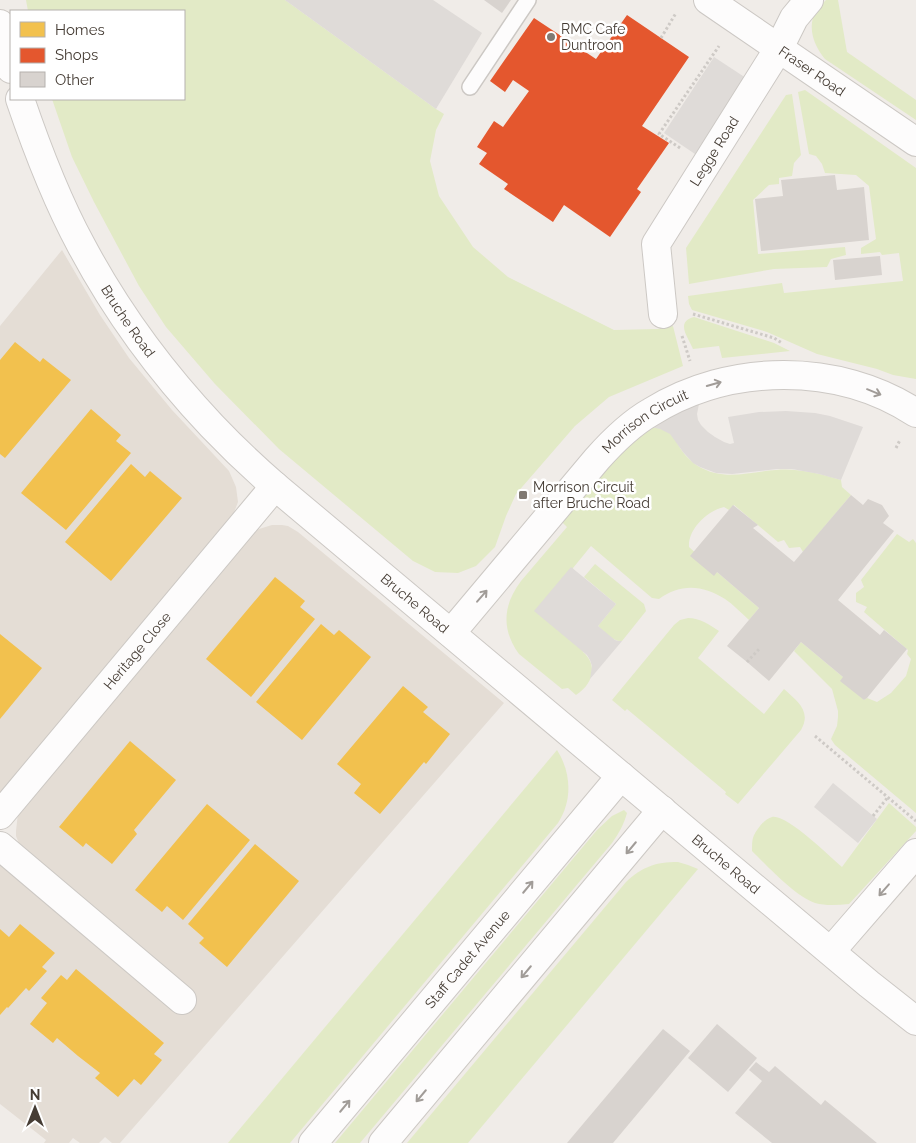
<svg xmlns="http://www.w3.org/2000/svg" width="916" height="1143" font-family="Raleway,sans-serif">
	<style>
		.residential { fill: #e4ddd5 }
		.green { fill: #e2eac6 }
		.parking { fill: #dfdbd8 }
		.homes { fill: #f2c14e }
		.shops { fill: #e4572e }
		.building { fill: #d8d3cf }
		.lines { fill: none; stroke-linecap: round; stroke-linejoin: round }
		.service-casing { stroke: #ccc8c4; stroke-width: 18 }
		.minor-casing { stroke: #ccc8c4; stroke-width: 30 }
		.path { stroke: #cecac6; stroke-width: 3; stroke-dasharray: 2.5 2.5; stroke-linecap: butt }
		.service { stroke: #fdfcfc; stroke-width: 15 }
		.minor { stroke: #fdfcfc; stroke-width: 28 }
		.oneway { stroke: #a19c98 }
		.poi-dot { fill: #817a73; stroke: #fff; stroke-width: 2 }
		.labels { text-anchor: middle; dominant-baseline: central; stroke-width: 5; stroke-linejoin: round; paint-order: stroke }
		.poi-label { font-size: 14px; fill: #453c34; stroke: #fff; text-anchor: start }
		.street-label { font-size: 14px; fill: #453c34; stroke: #fff }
	</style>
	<rect width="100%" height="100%" fill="#f0ece8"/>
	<g class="residential">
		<path d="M62 250 100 315 129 358 172 410 229 471 236 487 238 502 233 515 0 794V326Z"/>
		<path d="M272 525H282L288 526 298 532 504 703 120 1143H112L105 1137 99 1143H80L73 1138 69 1143H44L46 1140 0 1104V863L20 846 16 836V831L18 813 253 532 259 529Z"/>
	</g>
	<g class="green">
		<path d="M26 0H285L436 109 444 114 436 130 430 161 439 196 473 247 508 277 614 330 657 329 673 326 683 366 609 397 575 426 516 494 506 516 495 547 476 566 458 573 435 572 413 561 279 449 215 384 166 327 139 286 94 202 72 157 52 99H184V11H28Z"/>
		<path d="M826 0H838L847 52 916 100V120L825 59C814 46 806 26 817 9 820 6 823 3 826 0Z"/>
		<path d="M805 90 916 168V379L893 375 877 369 817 354 767 332 692 310 689 304 688 296 782 283 784 293 903 281 899 253 882 255 880 252 861 254V248L876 239 869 186 856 175 825 173 822 164 816 156 809 154 798 92Z"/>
		<path d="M792 94 801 155 794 163 792 176 779 178V184L769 185 753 200 758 254 845 247 846 255 831 259 827 267 774 269 689 284 686 248 786 95Z"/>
		<path d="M694 317 774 343 790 351 722 358 719 346 693 349C688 337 675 322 694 317Z"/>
		<path d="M651 427C658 428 664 429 670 433 676 438 678 446 683 452 690 462 702 470 715 473 735 478 756 471 776 470 799 468 820 474 841 480L842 487 851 495 803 552 800 547 789 548 784 540 778 542 734 505 729 510 724 507C707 511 688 529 689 547L717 572 759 608 749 620C741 613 734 605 725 599 703 585 681 583 659 599L652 598 591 546 573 568 583 652C599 666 592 685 576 695L568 688 562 689 519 654C501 629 503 605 521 581L567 527 561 521 615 458 639 436Z"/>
		<path d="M897 534 909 542 913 539 916 543V813L835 745 831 739 837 726 838 717V711L832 689 794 651 801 642 843 677 864 700 867 698 877 702 891 693 906 676 911 659 907 654 908 650 864 612 867 607 856 602V593L864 587 861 580Z"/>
		<path d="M595 564 644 604 646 611 622 641C613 642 605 632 598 626L616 604 584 577Z"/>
		<path d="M688 618C700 618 710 625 719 631L698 658 764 714 784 689C797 701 812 711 801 730L738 804 725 794 726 792 627 709 625 711 612 700 674 625 680 620Z"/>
		<path d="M557 750C571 772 573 800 558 823L290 1143H228Z"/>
		<path d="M889 803 916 827V831L849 904C838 905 826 906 815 903 796 897 767 866 752 851 752 839 752 836 760 826 762 823 768 818 772 817 787 814 830 857 842 867Z"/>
		<path d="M624 810 627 813C624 824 619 833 612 843L360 1143H335L597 830 612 816Z"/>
		<path d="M678 862 688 865 698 869 468 1143H407L626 882C642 867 655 862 678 862Z"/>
	</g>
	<g class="parking">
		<path d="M285 0H433L482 33 436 109Z"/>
		<path d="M714 57 746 78 695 154 664 133Z"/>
		<path d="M699 404 697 414 698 420 701 425 708 432 715 437 724 442 730 444 734 443 728 417 759 412 786 411 815 413 830 416 863 427 841 480 819 474 792 469H777L732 474 716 473 700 467 693 463 683 452 670 434 660 429 651 427 674 415Z"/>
		<path d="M571 567 616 604 598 626 615 640 618 641H622L590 679 592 666 590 660 587 655 534 611Z"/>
		<path d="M833 783 877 819 858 843 814 807Z"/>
	</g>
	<g class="homes">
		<path d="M15 342 40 362 43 358 71 380 5 458 0 454V360Z"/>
		<path d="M91 409 121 435 116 441 131 453 66 530 21 493Z"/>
		<path d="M131 464 145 477 150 471 182 498 111 581 65 542Z"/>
		<path d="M275 577 305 601 300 607 315 619 251 697 206 659Z"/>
		<path d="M321 624 334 635 339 630 371 657 302 740 256 702Z"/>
		<path d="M0 634 42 668 0 719Z"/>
		<path d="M403 686 428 707 423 712 450 734 426 764 424 762 380 814 354 793 361 784 337 764Z"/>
		<path d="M130 741 176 780 134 830 137 834 112 864 86 843 83 847 59 827Z"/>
		<path d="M207 804 250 840 183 920 167 906 162 912 135 890Z"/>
		<path d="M255 844 299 881 227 967 199 943 204 938 188 924Z"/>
		<path d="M20 924 55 953 42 967 47 971 29 991 26 988 8 1008 7 1007 0 1015V929L9 937Z"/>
		<path d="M76 969 164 1043 154 1054 162 1060 141 1085 134 1079 118 1097 95 1078 100 1073 78 1056 57 1038 53 1043 30 1024 47 1003 41 998 61 975 67 980Z"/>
	</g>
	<path class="shops" d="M627 15 689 57 642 126 669 143 637 189 641 192 610 237 564 205 553 222 504 189 508 184 479 164 487 153 477 147 494 121 503 127 529 91 513 80 505 92 490 81 534 18 596 59Z"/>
	<g class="building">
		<path d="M484 0H511L502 13Z"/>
		<path d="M835 175 837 190 864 187 869 240 761 251 755 199 783 196 781 180Z"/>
		<path d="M880 256 882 275 835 280 833 260Z"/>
		<path d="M851 495 863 505 868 499 882 505 889 516 883 523 894 531 838 600 880 635 884 630 907 649 867 698 864 700 840 681 843 677 801 642 769 681 747 662 727 646 759 608 717 572 714 576 690 556 733 505 758 525 753 528 794 562Z"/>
		<path d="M717 1024 757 1058 728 1092 688 1058Z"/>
		<path d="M663 1029 690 1051 613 1143H567Z"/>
		<path d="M756 1062 769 1072 775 1066 821 1105 825 1100 877 1143H772L735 1113 762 1081 749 1070Z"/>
	</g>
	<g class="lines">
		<defs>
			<path id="service" d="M470 87 528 0"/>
			<g id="minor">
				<path id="s1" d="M708 0 916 142"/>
				<path d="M0 24 11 69"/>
				<path id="s2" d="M20 99C37 149 56 199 81 245 116 311 161 372 212 426 232 447 253 467 275 486L869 984 916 1021"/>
				<path id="s3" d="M663 314 656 244 779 48 794 18 809 0"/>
				<path id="s4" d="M451 633 597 459C613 441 630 424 651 412 730 363 838 362 916 413"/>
				<path id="s5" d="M0 815 275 486"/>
				<path d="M0 846 182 1000"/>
				<path d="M831 951 916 853"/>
				<path id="s6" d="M313 1143 621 776"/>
				<path d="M383 1143 662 810"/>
			</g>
		</defs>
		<use href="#service" class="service-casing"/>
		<use href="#minor" class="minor-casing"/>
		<g class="path">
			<path d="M661 38 676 13"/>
			<path d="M680 148 659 134 719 46"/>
			<path d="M693 314 774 338 782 343"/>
			<path d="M682 336 690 361"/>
			<path d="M896 448 900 440"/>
			<path d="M747 662 760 648"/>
			<path d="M815 736 916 821"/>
			<path d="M873 816 888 797"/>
		</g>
		<use href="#service" class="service"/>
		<use href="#minor" class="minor"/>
	</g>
	<defs><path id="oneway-shaft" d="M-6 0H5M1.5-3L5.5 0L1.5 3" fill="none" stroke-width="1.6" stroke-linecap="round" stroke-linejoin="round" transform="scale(1.25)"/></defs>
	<g class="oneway">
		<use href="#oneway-shaft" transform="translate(714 384) rotate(-16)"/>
		<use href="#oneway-shaft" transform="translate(874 392) rotate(22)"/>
		<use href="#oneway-shaft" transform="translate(482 596) rotate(-49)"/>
		<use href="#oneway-shaft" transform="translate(631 848) rotate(130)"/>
		<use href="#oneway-shaft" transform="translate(528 887) rotate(-50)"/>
		<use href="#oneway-shaft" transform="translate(884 890) rotate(131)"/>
		<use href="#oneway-shaft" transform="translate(526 972) rotate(130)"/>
		<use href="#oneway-shaft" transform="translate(421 1096) rotate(130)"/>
		<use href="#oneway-shaft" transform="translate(345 1106) rotate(-50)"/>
	</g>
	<g class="poi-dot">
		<circle cx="551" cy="37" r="5"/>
		<rect x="518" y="490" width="10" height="10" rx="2.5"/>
	</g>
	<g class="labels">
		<g class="poi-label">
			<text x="561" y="29">RMC Cafe<tspan x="561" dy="16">Duntroon</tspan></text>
			<text x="533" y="487">Morrison Circuit<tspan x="533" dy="16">after Bruche Road</tspan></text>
		</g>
		<g class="street-label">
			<text stroke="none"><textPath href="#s1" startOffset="126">Fraser Road</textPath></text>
			<text stroke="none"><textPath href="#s3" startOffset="180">Legge Road</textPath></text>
			<text stroke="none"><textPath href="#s2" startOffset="248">Bruche Road</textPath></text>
			<text stroke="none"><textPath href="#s4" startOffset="289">Morrison Circuit</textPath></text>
			<text stroke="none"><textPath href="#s2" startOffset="652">Bruche Road</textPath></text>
			<text stroke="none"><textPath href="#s5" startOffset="214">Heritage Close</textPath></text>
			<text stroke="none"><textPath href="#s2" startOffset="1058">Bruche Road</textPath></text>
			<text stroke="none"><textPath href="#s6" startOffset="240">Staff Cadet Avenue</textPath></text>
		</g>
	</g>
	<rect x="10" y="10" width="175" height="90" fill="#ffffff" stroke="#b5b1ae"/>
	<rect x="20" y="22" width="25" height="15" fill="#f2c14e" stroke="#b5b1ae"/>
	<text x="55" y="35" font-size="15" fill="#453c34">Homes</text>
	<rect x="20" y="48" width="25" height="15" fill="#e4572e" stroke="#b5b1ae"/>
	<text x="55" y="60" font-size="15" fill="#453c34">Shops</text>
	<rect x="20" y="72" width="25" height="15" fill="#d8d3cf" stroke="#b5b1ae"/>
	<text x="55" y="85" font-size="15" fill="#453c34">Other</text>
	<g transform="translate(35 1108)" stroke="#ffffff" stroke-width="4" paint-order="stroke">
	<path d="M0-4L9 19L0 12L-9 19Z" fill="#453c34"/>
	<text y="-8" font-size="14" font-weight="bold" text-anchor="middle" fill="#453c34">N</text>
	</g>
</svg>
